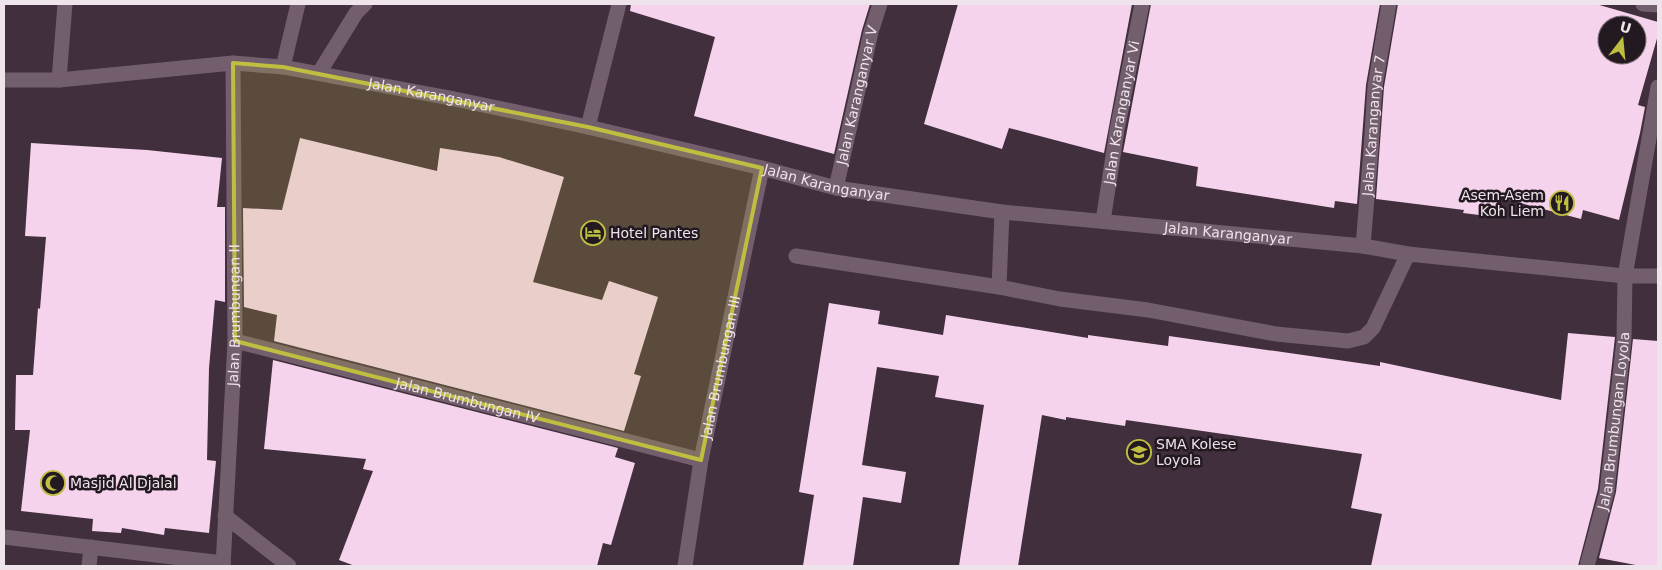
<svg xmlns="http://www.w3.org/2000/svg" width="1662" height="570" font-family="'DejaVu Sans',sans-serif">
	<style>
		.building { fill: #f6d3ed; fill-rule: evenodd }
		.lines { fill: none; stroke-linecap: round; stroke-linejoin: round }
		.service { stroke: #725e6d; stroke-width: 15 }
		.minor { stroke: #725e6d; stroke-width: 15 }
		.marked { fill: #c0be41; fill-opacity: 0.2; stroke: #c0be41; stroke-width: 4; stroke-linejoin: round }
		.labels { text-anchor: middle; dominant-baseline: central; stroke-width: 5; stroke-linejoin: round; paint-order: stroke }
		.street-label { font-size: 14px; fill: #efe3ec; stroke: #231a21 }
		.poi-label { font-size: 14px; fill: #efe3ec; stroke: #231a21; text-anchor: start }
	</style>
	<rect width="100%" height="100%" fill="#412f3d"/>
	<g class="building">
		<path d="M631 4H870L862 30 834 154 694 116 715 37 630 11Z"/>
		<path d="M958 4H1132L1104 153 1009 128 1002 149 924 124Z"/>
		<path d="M1151 4H1380L1366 85 1357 204 1335 201 1334 208 1196 186 1198 167 1123 152Z"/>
		<path d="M1398 4H1596L1658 22V35L1638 105 1645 107 1640 133 1619 220 1583 210 1581 219 1498 197 1495 217 1463 213 1464 210 1376 199 1384 87ZM1607 25H1637V55H1607Z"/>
		<path d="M300 138 437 171 440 148 499 157 564 177 533 282 602 300 609 281 658 297 634 374 641 376 624 431 274 341 277 315 244 307 243 208 282 210Z"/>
		<path d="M31 143 147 150 222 158 217 207H225V302L215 300 209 368 207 460 216 461 209 533 165 528 164 535 122 528 121 533 92 531 93 519 21 511 30 430H15L16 375H33L38 308 40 309 46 237 25 236Z"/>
		<path d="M829 303 880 311 878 324 943 335 946 315 1088 338V335L1168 346 1169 336 1380 366V362L1561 400 1568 333 1615 337 1598 489 1578 566H1371L1382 514 1351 508 1362 454 1126 420 1125 426 1066 417V420L1042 415 1018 566H959L984 405 935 397 939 376 877 367 862 465 906 472 901 503 863 497 853 566H803L814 495 799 492Z"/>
		<path d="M1633 339 1658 341V566H1641L1599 558 1616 492Z"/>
		<path d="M273 360 618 448 615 457 635 463 611 545 603 543 597 566H355L339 560 373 471 363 469 366 459 264 449Z"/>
	</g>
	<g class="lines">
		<g class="service">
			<path d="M319 73 356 13 365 4"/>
			<path d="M1002 212 999 287 1060 299 1148 310 1276 334 1348 341 1364 337 1373 328 1408 254"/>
			<path d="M796 256 999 287"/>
		</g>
		<g class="minor">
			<path d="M1643 4 1658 5"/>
			<path d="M283 67 298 4"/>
			<path id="s1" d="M4 80H59L233 63 283 67 450 98 588 127 762 168 836 188 1002 212 1363 246 1408 254 1625 276H1658"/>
			<path d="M59 80 65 4"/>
			<path d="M588 127 619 4"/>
			<path id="s2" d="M836 188 871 32 880 4"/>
			<path id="s3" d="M1103 221 1117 130 1142 4"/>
			<path id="s4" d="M1363 246 1371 149 1375 86 1389 4"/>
			<path id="s5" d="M235 341 701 460"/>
			<path d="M225 516 289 566"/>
			<path d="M4 537 223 563"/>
			<path d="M89 566 91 547"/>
			<path id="s6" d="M223 566 235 341 233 63"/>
			<path id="s7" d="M685 566 701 460 762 168"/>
			<path id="s8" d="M1587 566 1607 491 1624 340 1625 276 1658 87"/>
		</g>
	</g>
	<path class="marked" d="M233 63 283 67 588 127 762 168 701 460 235 341Z"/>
	<defs>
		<symbol id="restaurant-ring" viewBox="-11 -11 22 22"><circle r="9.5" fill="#231a21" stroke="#c0be41" stroke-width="1.5"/><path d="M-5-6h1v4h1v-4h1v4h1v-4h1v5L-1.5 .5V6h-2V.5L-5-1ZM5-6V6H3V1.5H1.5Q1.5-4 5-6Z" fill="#c0be41"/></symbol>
		<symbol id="hotel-ring" viewBox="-11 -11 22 22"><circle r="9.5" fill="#231a21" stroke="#c0be41" stroke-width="1.5"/><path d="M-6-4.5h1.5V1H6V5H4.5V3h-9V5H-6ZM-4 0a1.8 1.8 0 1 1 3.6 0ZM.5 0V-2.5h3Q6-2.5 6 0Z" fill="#c0be41"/></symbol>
		<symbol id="school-ring" viewBox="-11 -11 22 22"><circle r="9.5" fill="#231a21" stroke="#c0be41" stroke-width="1.5"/><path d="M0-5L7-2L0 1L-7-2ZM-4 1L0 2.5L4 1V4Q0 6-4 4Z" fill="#c0be41"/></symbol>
		<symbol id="mosque-ring" viewBox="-11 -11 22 22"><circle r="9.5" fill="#231a21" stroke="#c0be41" stroke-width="1.5"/><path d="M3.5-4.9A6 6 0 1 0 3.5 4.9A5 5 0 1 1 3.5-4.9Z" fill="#c0be41"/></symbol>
	</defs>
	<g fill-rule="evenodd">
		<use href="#restaurant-ring" x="1548" y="189" width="28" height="28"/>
		<use href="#hotel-ring" x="579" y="219" width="28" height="28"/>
		<use href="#school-ring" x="1125" y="438" width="28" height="28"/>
		<use href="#mosque-ring" x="39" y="469" width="28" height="28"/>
	</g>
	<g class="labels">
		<g class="street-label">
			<text stroke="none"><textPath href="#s1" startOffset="431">Jalan Karanganyar</textPath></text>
			<text stroke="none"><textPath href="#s2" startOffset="95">Jalan Karanganyar V</textPath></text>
			<text stroke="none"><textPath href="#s3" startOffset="110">Jalan Karanganyar Vi</textPath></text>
			<text stroke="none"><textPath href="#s4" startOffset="121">Jalan Karanganyar 7</textPath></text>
			<text stroke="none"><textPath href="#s1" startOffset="836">Jalan Karanganyar</textPath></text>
			<text stroke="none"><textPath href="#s1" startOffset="1241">Jalan Karanganyar</textPath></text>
			<text stroke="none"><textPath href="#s6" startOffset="251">Jalan Brumbungan II</textPath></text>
			<text stroke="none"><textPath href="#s7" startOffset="202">Jalan Brumbungan III</textPath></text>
			<text stroke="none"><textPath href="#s5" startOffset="240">Jalan Brumbungan IV</textPath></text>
			<text stroke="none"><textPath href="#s8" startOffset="148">Jalan Brumbungan Loyola</textPath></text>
		</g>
		<g class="poi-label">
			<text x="1544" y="195" text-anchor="end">Asem-Asem<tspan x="1544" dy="16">Koh Liem</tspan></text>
			<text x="610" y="233">Hotel Pantes</text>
			<text x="1156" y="444">SMA Kolese<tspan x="1156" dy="16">Loyola</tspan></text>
			<text x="70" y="483">Masjid Al Djalal</text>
		</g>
	</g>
	<rect width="1662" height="570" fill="none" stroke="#efe3ec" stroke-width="10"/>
	<g transform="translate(1622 40) rotate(16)"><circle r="24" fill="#231a21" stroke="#756a72"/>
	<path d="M0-4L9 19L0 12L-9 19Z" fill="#c0be41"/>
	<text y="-8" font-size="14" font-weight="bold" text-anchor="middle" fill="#efe3ec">U</text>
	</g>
</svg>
